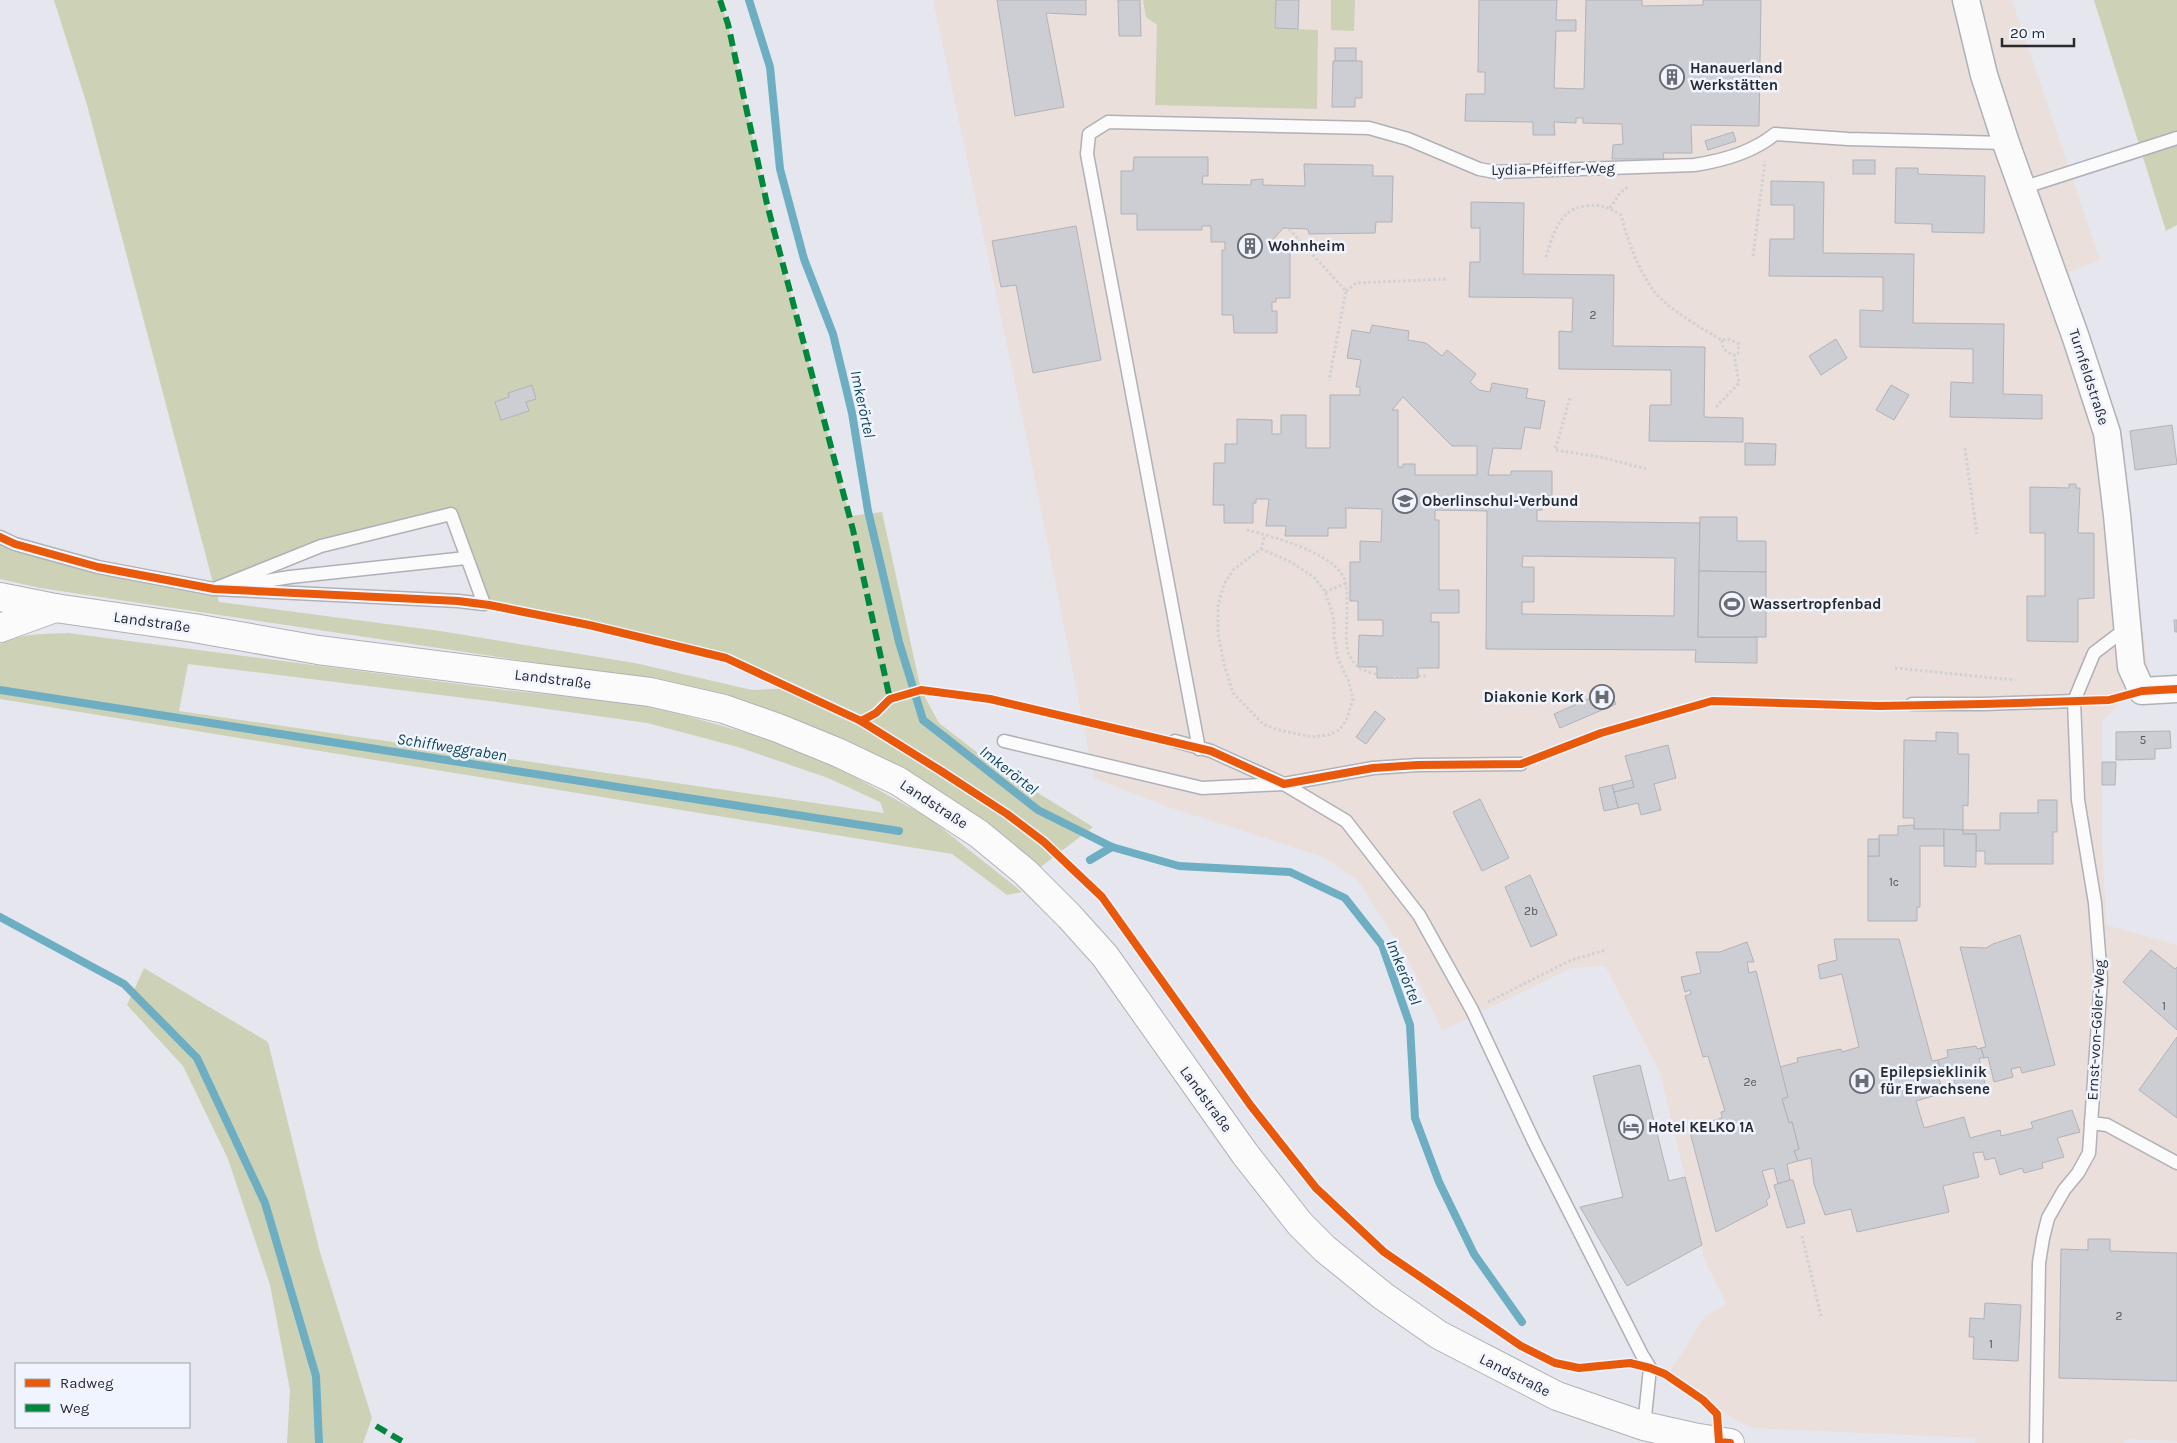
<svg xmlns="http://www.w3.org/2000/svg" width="2177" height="1443" font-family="Karla,sans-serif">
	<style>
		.medical { fill: #eadfdb }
		.green { fill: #cdd2b7; fill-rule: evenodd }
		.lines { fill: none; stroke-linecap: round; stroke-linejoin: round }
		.stream { stroke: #6daec2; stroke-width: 8 }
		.building { fill: #cdced3; stroke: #b1b2b7; fill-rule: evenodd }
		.service-casing { stroke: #b0b1b6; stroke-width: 15 }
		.minor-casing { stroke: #b0b1b6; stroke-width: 29 }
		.secondary-casing { stroke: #b0b1b6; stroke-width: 30 }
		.trunk-casing { stroke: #b0b1b6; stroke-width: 30 }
		.path { stroke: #d0d1d3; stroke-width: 3; stroke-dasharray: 2.5 2.5; stroke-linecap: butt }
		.service { stroke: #fbfbfc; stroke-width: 12 }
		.minor { stroke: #fbfbfc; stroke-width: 26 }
		.secondary { stroke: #fbfbfc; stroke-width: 28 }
		.trunk { stroke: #fbfbfc; stroke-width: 28 }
		.quiet { stroke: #00873e; stroke-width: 6; stroke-dasharray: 12 6; stroke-linecap: butt }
		.cycleway-casing { stroke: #f0f4ff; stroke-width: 11 }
		.cycleway { stroke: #e8590c; stroke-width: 8 }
		.labels { text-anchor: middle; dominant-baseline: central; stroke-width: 5; stroke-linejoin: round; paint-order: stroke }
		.number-label { font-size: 12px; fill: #525458 }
		.poi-label { font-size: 15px; font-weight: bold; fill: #282a2e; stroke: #f0f4ff; text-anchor: start }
		.street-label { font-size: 15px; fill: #282a2e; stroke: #f0f4ff }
		.water-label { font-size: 16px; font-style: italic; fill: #0f4553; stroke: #f0f4ff }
	</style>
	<rect width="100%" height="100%" fill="#e6e7ee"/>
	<path class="medical" d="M933 0H2012L2100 260 2069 272 2115 425 2149 673 2102 722V848L2107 925 2177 945V1441L2125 1439 2124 1443H1975V1438L1751 1428 1723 1412 1670 1372 1704 1317 1726 1304 1705 1261 1660 1073 1605 966 1572 968 1442 1031 1406 955 1358 881 1326 858 1171 808 1094 778 1026 435Z"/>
	<g class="green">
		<path d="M54 0H720L728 24 767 204 850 516 882 512 921 690 939 723 996 767 1093 827 1038 869 903 770 838 737 792 718 741 701 625 676 40 588 0 579V537L98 567 213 583 87 105ZM451 514 489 605 589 625 726 658 791 688 752 690 635 663 440 631 219 602 214 584Z"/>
		<path d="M1143 0H1276L1275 28 1318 30 1317 109 1155 105 1157 25 1146 17Z"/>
		<path d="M1331 0H1355L1354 31 1331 30Z"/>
		<path d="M2094 0H2177V225L2166 231Z"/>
		<path d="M68 633 505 690 648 705 751 734 819 757 929 818 1022 892 1007 895 952 854 0 699V644C20 633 46 634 68 633ZM188 664 497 702 647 723 738 747 828 778 880 802 884 813 179 711Z"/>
		<path d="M144 968 268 1042 320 1252 372 1418 363 1443H287L290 1390 270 1285 228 1159 183 1066 127 1005Z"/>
	</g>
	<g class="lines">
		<g class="stream">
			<path d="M749 0 770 67 780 169 804 259 833 334 852 413 868 511 899 642 923 720 1038 810 1112 847 1179 866 1290 872 1345 898 1382 945 1410 1025 1415 1118 1439 1182 1474 1254 1522 1322"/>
			<path d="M0 690 899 831"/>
			<path d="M1090 860 1112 847"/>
			<path d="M0 917 124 984 197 1058 265 1203 316 1376 319 1443"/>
		</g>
	</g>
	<g class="building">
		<path d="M997 0H1086V15L1046 13 1064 107 1015 116Z"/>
		<path d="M1118 0H1140L1141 36H1119Z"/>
		<path d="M1276 0H1299L1298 29 1275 28Z"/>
		<path d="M1479 0H1557L1556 20H1576V31H1556L1554 88 1584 89 1586 0H1642V6L1703 5V0H1761L1759 126 1691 125 1692 153H1663L1664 159H1612L1613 145 1623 144 1622 124 1583 123V118H1576V123L1554 122 1555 135H1533V122L1465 121 1466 94H1485V72H1478Z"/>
		<rect x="1335" y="48" width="21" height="13"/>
		<path d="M1333 61H1362V98H1355V107H1332Z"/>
		<path d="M1733 132 1736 141 1708 150 1705 141Z"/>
		<path d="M1134 157H1208V176H1203L1202 184 1251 185V180L1263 179V185L1305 186 1304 164 1373 165V176H1393L1392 222H1376L1375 233 1309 234 1308 229 1283 228 1272 241 1278 250H1290V298H1276V302H1272V311H1277V333H1234L1233 315H1222V250H1225V242H1211V226H1202V230H1137V214H1121V171H1133Z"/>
		<rect x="1853" y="160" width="22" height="14"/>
		<path d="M1896 168H1918V174L1985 176 1984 233 1932 232V224L1895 223Z"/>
		<path d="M1771 181 1824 182 1823 253 1914 254 1913 323 2004 324 2003 394 2042 395V419L1950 417 1951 382 1973 383V349L1860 347V310L1883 311V277L1769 276 1770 239H1794V205H1771Z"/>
		<path d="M1471 202 1524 203 1523 274 1614 275 1613 346 1705 347 1704 417 1743 418V442L1649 441 1650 405H1671V370L1559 369V331L1572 332 1573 298 1469 297 1470 262H1480V228H1471Z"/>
		<path d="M1076 226 1101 360 1033 373 1016 285 1001 287 992 241Z"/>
		<path d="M1372 325 1409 331 1408 340 1426 343 1442 356 1447 350 1476 374 1470 382 1479 390 1490 392 1492 383 1528 389 1526 398 1545 401 1540 429 1525 427 1521 449 1493 448 1488 475H1511V471H1552V496H1542V510H1537V521L1700 523 1698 637H1757V663L1695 662 1696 650 1486 649 1487 511 1435 510V520H1439V590H1459V613H1431V622H1439V668H1418V678H1377V667H1358L1359 635 1383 636V620H1358V601H1350V562H1360V541L1381 542 1382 509 1346 508V528H1328V536H1285L1286 526H1266L1269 499H1256V503H1253V523H1224V505H1213L1214 463H1225V444H1237V419L1272 420V434H1281V415H1306V448H1330V395H1360V387H1356L1361 360 1347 358 1352 330 1370 333ZM1403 397 1452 446H1477V475H1415V464H1403V467H1398V410H1392ZM1523 556 1675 558 1674 616 1522 614V602H1534V567H1522Z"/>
		<path d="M1836 339 1847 358 1821 375 1809 356Z"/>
		<path d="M532 385 536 399 526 402 529 411 501 420 495 402 509 397 508 393Z"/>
		<path d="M1891 385 1909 395 1894 420 1876 410Z"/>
		<path d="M2172 425 2177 464 2135 470 2130 431Z"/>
		<path d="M1745 443 1776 444 1775 465H1745Z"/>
		<path d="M2069 484H2076V488H2080L2078 533H2094V598L2078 599V642L2027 641V596H2045V533H2030V487L2069 488Z"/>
		<path d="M1700 517H1737V541H1766V572L1699 571Z"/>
		<path d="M1699 571 1766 572V637H1698Z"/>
		<path d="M2174 620H2177V632H2175Z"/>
		<path d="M1609 690 1616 704 1560 728 1554 714Z"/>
		<path d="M1375 711 1385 719 1366 744 1356 737Z"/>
		<path d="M2170 731 2171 748 2155 749V759L2116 760V732Z"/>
		<path d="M1936 732 1958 733V754H1969L1968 806 1963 805V830L1914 829V818H1903L1904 740 1936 741Z"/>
		<path d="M1668 745 1676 778 1654 784 1661 810 1641 815 1638 803 1618 808 1614 792 1634 787 1625 756Z"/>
		<path d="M2102 762H2116L2115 785H2102Z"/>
		<path d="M1632 780 1634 787 1614 792 1612 785Z"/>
		<path d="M1612 785 1618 808 1604 811 1599 788Z"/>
		<path d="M1480 799 1509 858 1482 871 1453 812Z"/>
		<path d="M2038 800H2057V832H2053V864H1985V851H1976V834H1963V830H2000V813H2038Z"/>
		<path d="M1914 825V829H1944V846H1920V907H1917V921H1868V856H1879V835H1898V826Z"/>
		<path d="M1944 829 1963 830V834H1976V867L1944 866Z"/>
		<rect x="1868" y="839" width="11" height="17"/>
		<path d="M1530 875 1557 935 1531 947 1505 887Z"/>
		<path d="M2020 935 2055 1065 2022 1073 2020 1067 2011 1069 2013 1077 1994 1082 1988 1057 1984 1058 1981 1048 1986 1047 1960 947 1986 948 1993 944Z"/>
		<path d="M1834 939H1899L1932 1061 1938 1060 1940 1067 1936 1068 1943 1093 1916 1101 1924 1128 1964 1117 1970 1138 2000 1130 2001 1136 2033 1128 2031 1122 2072 1110 2080 1132 2057 1138 2064 1157 2042 1163 2043 1168 2024 1173 2022 1168 2000 1175 1995 1158 1985 1160 1983 1152 1973 1153 1979 1177 1943 1186 1949 1212 1857 1232 1851 1209 1825 1215 1814 1184 1811 1158 1798 1161 1794 1151 1799 1149 1792 1122 1789 1123 1782 1099 1788 1097 1780 1067 1798 1062 1797 1058 1841 1049 1842 1052 1859 1047 1842 974 1820 979 1818 965 1837 960Z"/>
		<path d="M1747 942 1754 962H1747L1749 973 1756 971 1788 1097 1782 1099 1789 1123 1792 1122 1799 1149 1794 1151 1798 1161 1787 1164 1790 1180 1778 1184 1774 1168 1762 1171 1770 1197 1766 1201 1768 1205 1716 1232 1689 1128 1722 1118 1721 1112 1725 1111 1708 1056 1703 1057 1685 996 1691 994 1690 990 1685 992 1681 977 1701 973 1696 952H1720Z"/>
		<path d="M2151 950 2175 969 2177 967V1030L2123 982Z"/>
		<path d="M2177 1037V1118L2139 1090Z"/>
		<path d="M1976 1046 1977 1049 1981 1048 1984 1058H1979L1986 1088 1958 1094 1950 1066 1940 1067 1938 1060 1948 1057 1947 1050Z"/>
		<path d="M1640 1065 1669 1181 1685 1177 1702 1245 1627 1286 1580 1207 1623 1197 1593 1076Z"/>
		<path d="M1790 1180H1793L1805 1223 1787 1228 1774 1185Z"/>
		<path d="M2088 1239H2110V1251L2177 1253V1381L2059 1378 2061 1249 2088 1250Z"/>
		<path d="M1985 1303 2021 1305 2018 1361 1973 1359 1974 1337H1969L1970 1318 1984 1319Z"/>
	</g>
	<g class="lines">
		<defs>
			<g id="service">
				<path d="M2022 188 2177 138"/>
				<path d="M0 537 15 544 98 567 214 589 458 601 484 604 451 514 321 546 214 589"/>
				<path d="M241 585 290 577 466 558"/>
				<path d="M1912 704H1983L2074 701"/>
				<path d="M1004 741 1202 788 1284 784 1373 768 1418 765 1521 764"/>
				<path d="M1175 741 1211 751 1284 784 1346 821 1419 915 1472 1010 1535 1144 1642 1355 1650 1368 1644 1426"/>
				<path d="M1199 749 1087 154 1089 134 1108 122 1369 128 1408 139 1479 169 1495 172 1694 165C1721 161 1753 152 1775 134L1848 139 2006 143"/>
				<path d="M2091 1123 2107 1125 2177 1163"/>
				<path d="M2036 1443 2039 1263 2043 1238 2048 1218 2064 1190 2078 1173 2089 1153 2101 979 2095 903 2078 800 2074 701 2094 653 2128 627"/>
			</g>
			<path id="minor" d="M1966 0 1984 75 2006 143 2076 338 2107 433 2117 515 2131 667 2142 691 2177 689"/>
			<path id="secondary" d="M0 597 55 608 194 628 318 650 650 692 724 709 778 728 839 753 898 781 979 834 1025 872 1069 916 1105 956 1245 1154 1300 1224 1325 1249 1383 1296 1439 1335 1557 1396 1644 1426 1693 1437 1730 1443"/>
			<path id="trunk" d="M0 628 55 608"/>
		</defs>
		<use href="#service" class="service-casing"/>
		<use href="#minor" class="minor-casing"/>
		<use href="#secondary" class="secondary-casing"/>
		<use href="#trunk" class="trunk-casing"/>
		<g class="path">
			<path d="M1610 208 1620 193 1629 186"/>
			<path d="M1289 229 1346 291 1329 381"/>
			<path d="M1753 256 1765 161"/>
			<path d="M1546 257C1553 235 1559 209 1585 206 1600 204 1608 207 1621 215 1628 241 1637 267 1653 290 1665 307 1704 330 1722 340L1728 339 1739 344 1738 353 1734 355"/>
			<path d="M1346 291 1356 283 1447 279"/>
			<path d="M1570 398 1555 450 1601 457 1646 469"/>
			<path d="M1716 407 1739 383 1734 355C1726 352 1722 349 1722 340"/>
			<path d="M1965 448 1977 534"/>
			<path d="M1247 530C1273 537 1332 552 1344 578 1348 588 1347 603 1347 613 1347 625 1345 639 1348 651 1356 682 1402 676 1426 676"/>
			<path d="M1261 549 1291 562 1315 578 1325 592 1330 606 1334 621V637L1338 659 1349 682 1353 699 1346 721 1339 730 1328 735 1312 737 1278 730 1263 724 1233 693 1224 664 1218 633V605L1224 584 1234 569 1261 549 1265 535"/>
			<path d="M1325 592 1345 584"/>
			<path d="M1895 668 2015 680"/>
			<path d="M1488 1002 1571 960 1606 950"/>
			<path d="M1802 1236 1821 1316"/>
		</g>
		<use href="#service" class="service"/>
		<use href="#minor" class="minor"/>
		<use href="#secondary" class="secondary"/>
		<use href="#trunk" class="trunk"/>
		<g class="quiet">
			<path d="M720 0 728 24 767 204 853 530 890 699"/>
			<path d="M376 1426 405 1443"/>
		</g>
		<defs>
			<g id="cycleway">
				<path d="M0 537 15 544 98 567 214 589 458 601 489 605 589 625 726 658 861 721 941 771 1007 814 1044 842 1102 897 1251 1106 1316 1188 1384 1252 1521 1346 1555 1363 1579 1368 1630 1363 1650 1368 1665 1374 1703 1400 1717 1414 1719 1442 1730 1443"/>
				<path d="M861 721 876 713 890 699 921 690 990 699 1211 751 1284 784 1373 768 1418 765 1521 764 1601 733 1712 701 1879 706 1983 704 2109 700 2142 691 2177 689"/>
			</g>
		</defs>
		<use href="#cycleway" class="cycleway-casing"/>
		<use href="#cycleway" class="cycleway"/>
	</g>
	<defs>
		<symbol id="building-ring" viewBox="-11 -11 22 22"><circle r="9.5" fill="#f0f4ff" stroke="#6a6c71" stroke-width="1.5"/><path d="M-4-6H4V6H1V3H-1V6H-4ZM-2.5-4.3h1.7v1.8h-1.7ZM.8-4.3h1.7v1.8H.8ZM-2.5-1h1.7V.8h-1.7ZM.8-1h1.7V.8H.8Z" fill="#6a6c71"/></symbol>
		<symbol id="school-ring" viewBox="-11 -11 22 22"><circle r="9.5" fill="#f0f4ff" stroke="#6a6c71" stroke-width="1.5"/><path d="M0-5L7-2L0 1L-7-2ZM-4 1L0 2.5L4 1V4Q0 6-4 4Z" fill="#6a6c71"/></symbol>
		<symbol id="stadium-ring" viewBox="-11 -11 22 22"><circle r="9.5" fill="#f0f4ff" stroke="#6a6c71" stroke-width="1.5"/><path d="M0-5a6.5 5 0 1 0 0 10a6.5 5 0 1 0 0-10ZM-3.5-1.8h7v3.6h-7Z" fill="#6a6c71"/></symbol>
		<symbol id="hospital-ring" viewBox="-11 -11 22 22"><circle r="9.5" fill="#f0f4ff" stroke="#6a6c71" stroke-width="1.5"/><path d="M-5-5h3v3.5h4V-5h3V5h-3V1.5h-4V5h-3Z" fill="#6a6c71"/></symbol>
		<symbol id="hotel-ring" viewBox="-11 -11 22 22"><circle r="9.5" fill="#f0f4ff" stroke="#6a6c71" stroke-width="1.5"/><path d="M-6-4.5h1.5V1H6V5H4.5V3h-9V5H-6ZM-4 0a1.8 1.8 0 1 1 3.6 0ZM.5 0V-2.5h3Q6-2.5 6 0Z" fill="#6a6c71"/></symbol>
	</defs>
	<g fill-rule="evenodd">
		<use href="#building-ring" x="1658" y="63" width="28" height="28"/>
		<use href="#building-ring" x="1236" y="232" width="28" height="28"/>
		<use href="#school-ring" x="1391" y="487" width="28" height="28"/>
		<use href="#stadium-ring" x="1718" y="590" width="28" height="28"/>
		<use href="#hospital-ring" x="1588" y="683" width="28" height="28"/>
		<use href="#hospital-ring" x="1848" y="1067" width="28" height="28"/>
		<use href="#hotel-ring" x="1617" y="1113" width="28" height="28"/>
	</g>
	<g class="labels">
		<g class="number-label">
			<text x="1593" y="315">2</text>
			<text x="2143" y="740">5</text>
			<text x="1894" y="882">1c</text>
			<text x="1531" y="911">2b</text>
			<text x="2164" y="1006">1</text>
			<text x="1750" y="1082">2e</text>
			<text x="2119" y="1316">2</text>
			<text x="1991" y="1344">1</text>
		</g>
		<g class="poi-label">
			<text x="1690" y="68">Hanauerland<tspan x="1690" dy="17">Werkstätten</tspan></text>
			<text x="1268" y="246">Wohnheim</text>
			<text x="1422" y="501">Oberlinschul-Verbund</text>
			<text x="1750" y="604">Wassertropfenbad</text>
			<text x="1584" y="697" text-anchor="end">Diakonie Kork</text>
			<text x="1880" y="1072">Epilepsieklinik<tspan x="1880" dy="17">für Erwachsene</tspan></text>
			<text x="1648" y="1127">Hotel KELKO 1A</text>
		</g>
		<g class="street-label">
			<text transform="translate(1553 169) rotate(-1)">Lydia-Pfeiffer-Weg</text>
			<text transform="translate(2089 377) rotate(72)">Turnfeldstraße</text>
			<text transform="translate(152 622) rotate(8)">Landstraße</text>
			<text transform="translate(553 679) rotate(7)">Landstraße</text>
			<text transform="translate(934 804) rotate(33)">Landstraße</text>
			<text transform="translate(2096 1030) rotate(-87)">Ernst-von-Göler-Weg</text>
			<text transform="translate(1206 1099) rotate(54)">Landstraße</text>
			<text transform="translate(1515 1375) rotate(27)">Landstraße</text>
		</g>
		<g class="water-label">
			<text transform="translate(863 404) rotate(78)">Imkerörtel</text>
			<text transform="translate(452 747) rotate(9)">Schiffweggraben</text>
			<text transform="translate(1009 770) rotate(38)">Imkerörtel</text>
			<text transform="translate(1404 972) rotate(68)">Imkerörtel</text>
		</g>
	</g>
	<rect x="15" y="1363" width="175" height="65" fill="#f0f4ff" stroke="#a0a3ab"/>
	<rect x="25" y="1379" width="25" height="8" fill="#e8590c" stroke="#a0a3ab"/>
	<text x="60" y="1388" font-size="15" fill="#282a2e">Radweg</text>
	<rect x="25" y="1404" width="25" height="8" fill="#00873e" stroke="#a0a3ab"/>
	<text x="60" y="1413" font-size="15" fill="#282a2e">Weg</text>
	<path d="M2002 38v8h72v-8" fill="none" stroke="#282a2e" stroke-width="2.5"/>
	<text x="2010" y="38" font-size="15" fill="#282a2e" stroke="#f0f4ff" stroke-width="4" paint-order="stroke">20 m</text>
</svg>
